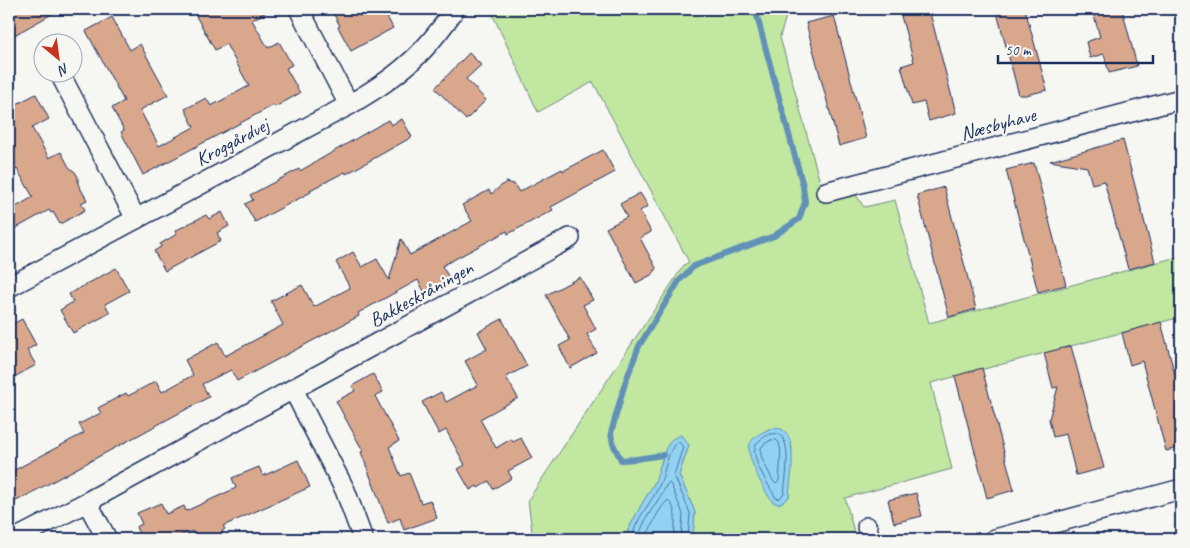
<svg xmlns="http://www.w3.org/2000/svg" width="1190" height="548" font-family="Caveat,sans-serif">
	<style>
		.green { fill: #c1e7a1; stroke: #6e8b80; fill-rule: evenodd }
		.water { fill: #91d2f3; stroke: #6291b7 }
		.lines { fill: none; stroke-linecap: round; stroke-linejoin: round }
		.shore { stroke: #4a709a; stroke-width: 1 }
		.stream { stroke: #6291b7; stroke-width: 6 }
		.building { fill: #d9a78c; stroke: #1b2f5e }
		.minor-casing { stroke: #1b2f5e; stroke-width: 22 }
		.minor { stroke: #f6f6f2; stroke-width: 19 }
		.labels { text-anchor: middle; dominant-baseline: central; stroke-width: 4.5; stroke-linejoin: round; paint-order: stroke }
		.street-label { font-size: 20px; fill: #1b2f5e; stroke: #f6f6f2 }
	</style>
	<rect width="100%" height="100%" fill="#f6f6f2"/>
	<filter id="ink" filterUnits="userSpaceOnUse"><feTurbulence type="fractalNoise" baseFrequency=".02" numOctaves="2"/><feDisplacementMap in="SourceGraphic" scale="10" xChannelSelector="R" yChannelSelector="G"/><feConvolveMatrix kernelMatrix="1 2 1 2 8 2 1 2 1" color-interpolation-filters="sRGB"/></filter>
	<g filter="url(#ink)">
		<path class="green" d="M490 9H788L780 37 821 186 823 202 856 195 864 207 895 200 929 323 1181 256V317L931 383 952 469 845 498 856 539H746L745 538 740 539H692L693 535 695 512 679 475 689 445 666 448 655 482 643 502 628 530 627 539H533L528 500 684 265 689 262 593 82 538 112ZM769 429H775L792 447 789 497 764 432Z"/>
		<g class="water">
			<path d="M769 429C772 429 777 428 781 429 799 436 790 481 789 497L784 501 779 504C775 503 775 504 772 501 765 493 747 457 749 447 751 437 761 433 769 429Z"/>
			<path d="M681 435 689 445 679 475 695 512 693 535 692 539H627L628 530 643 502 655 482 666 448 672 439Z"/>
		</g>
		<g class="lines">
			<g class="shore">
				<path d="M770 434C772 434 776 433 778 434 793 439 785 482 784 494L779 499 776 498 773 493C767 482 748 455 757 443 760 439 766 436 770 434Z"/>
				<path d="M771 440C773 440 774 439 776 440 784 442 779 474 779 481L776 484 773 481C770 473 758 456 761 448 763 444 768 442 771 440Z"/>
				<path d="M632 539C635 518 652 503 660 484 665 473 668 447 678 442L680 443 683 447 674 475 690 513 688 539"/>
				<path d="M639 539C641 520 659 502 667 484L669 483 671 485 683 514 681 539"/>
				<path d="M646 539 647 535C653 524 658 509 668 500 679 511 674 525 674 539"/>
			</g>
			<path class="stream" d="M663 455 636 459 621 460 613 444 611 433 625 383 639 346 679 281 694 266 774 236 799 219 805 202 803 186 755 9"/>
		</g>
		<g class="building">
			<path d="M9 9H61L9 38Z"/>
			<path d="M192 9H272L252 20 268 48 279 42 292 65 286 68 300 93 275 107 274 105 143 175 121 132 124 130 112 108 124 101 86 31 112 17 130 50 140 44 168 95 140 110 159 146 194 127 185 109 206 98 211 106 249 86 226 44 215 50Z"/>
			<path d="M331 9H355L359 16 373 9H383L393 28 351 51 338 27 340 26Z"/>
			<path d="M899 9H929L956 113 929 121 924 102 912 105 901 66 914 62Z"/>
			<path d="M996 9H1025L1047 90 1026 95H1019Z"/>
			<path d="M1092 9H1122L1137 66 1109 73 1104 54 1090 58 1086 42 1100 37Z"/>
			<path d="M834 16 866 138 839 146 806 23Z"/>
			<path d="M469 53 481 65 466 79 486 100 466 120 435 88Z"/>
			<path d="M36 94 49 119 32 128 49 158 61 152 69 167 75 172 78 177V184L87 200 81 203 85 210 60 224 53 212 51 213 49 210 9 232V211L33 197 17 169 16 170 9 157V108Z"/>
			<path d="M402 119 412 137 346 174 345 172 310 190 311 192 255 222 245 204 253 200 250 195 299 169 300 171 388 120 391 125Z"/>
			<path d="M1123 140 1155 262 1128 269 1104 181 1092 184 1087 167 1050 161Z"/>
			<path d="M603 150 615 172 551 207 553 210 508 234 507 231 442 266 451 281 448 283 450 285 431 295 429 293 426 295 418 280 358 313 359 316 237 381 231 370 202 384 209 397 9 505V473L84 433 79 424 101 413 98 408 126 393 128 396 156 381 162 392 193 375 185 360 218 342 225 356 283 325 271 301 302 285 314 307 350 288 336 262 353 252 362 267 377 259 389 280 401 239 410 255 472 221 462 205 489 190 491 194 506 182 514 184 519 192 562 169 563 171Z"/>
			<path d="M1034 163 1066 285 1038 292 1006 170Z"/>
			<path d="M944 187 976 309 949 317 917 195Z"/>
			<path d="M640 193 648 206 640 211 651 232 640 238 656 268 653 274 636 283 606 228 627 217 620 204Z"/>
			<path d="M222 212 229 226 217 233 221 241 165 271 154 251 161 247 160 244 177 234 175 231 188 224 206 215 209 219Z"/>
			<path d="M116 268 129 291 105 304 110 313 73 333 60 310 73 302 69 294Z"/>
			<path d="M580 277 593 300 583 305 596 329 587 334 597 353 570 368 559 346 570 340 546 295Z"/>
			<path d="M22 319 36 345 27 350 36 365 9 380V326Z"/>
			<path d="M502 319 527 366 506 377 518 398 480 419 496 448 511 439 513 442 521 438 532 458 508 471 512 478 493 489 489 481 478 488 477 486 470 490 458 469 465 465 446 430 439 434 422 402 441 392 446 402 478 385 465 361 487 349 478 332Z"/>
			<path d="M1161 322 1181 398V447L1166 451 1142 361 1130 365 1122 333Z"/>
			<path d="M1071 346 1104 468 1076 475 1066 434 1053 437 1049 419 1058 387 1053 388 1044 353Z"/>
			<path d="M982 368 1014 490 987 498 955 376Z"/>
			<path d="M373 374 383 392 375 396 399 441 389 447 401 476 409 473 421 503 430 500 437 518 404 530 400 518 388 523 361 452 363 451 336 401 355 391 352 386Z"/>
			<path d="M298 460 310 487 223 526 225 529 222 531 223 533 208 539H195L192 531 173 539H141L136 527 142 524 137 513 161 503 166 514 184 506 186 511 236 488 232 478 259 467 263 476Z"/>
			<path d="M916 493 922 516 894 523 888 500Z"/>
		</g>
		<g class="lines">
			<defs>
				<g id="minor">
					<path d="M299 9 349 105"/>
					<path d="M59 72 136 219"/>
					<path d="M826 192 1181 99"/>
					<path d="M9 287 349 105C369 93 389 81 407 65 425 50 442 28 455 9"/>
					<path d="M293 389 570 238"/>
					<path d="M87 502 107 539"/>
					<path d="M867 527 870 539"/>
					<path d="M15 539 87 502 293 389 345 490 363 539"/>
					<path d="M995 539 1181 489"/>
				</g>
			</defs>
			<use href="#minor" class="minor-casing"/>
			<use href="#minor" class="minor"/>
		</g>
	</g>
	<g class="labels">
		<g class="street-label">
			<text transform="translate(998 124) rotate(-15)">Næsbyhave</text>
			<text transform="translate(232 142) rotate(-28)">Kroggårdvej</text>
			<text transform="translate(421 294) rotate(-29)">Bakkeskråningen</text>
		</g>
	</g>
	<rect width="1190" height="548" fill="none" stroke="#f6f6f2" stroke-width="30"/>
	<rect x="15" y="15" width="1160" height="518" fill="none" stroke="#1b2f5e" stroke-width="2" filter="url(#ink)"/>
	<g transform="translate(58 58) rotate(151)"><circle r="24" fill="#f6f6f2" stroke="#9ea6b7"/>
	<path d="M0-4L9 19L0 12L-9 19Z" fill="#c8321e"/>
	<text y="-8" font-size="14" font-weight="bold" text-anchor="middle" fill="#1b2f5e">N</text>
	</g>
	<path d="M998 55v8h155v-8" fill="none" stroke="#1b2f5e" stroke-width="2.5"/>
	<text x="1005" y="55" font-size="15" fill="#1b2f5e" stroke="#f6f6f2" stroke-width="4" paint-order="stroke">50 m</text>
</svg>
